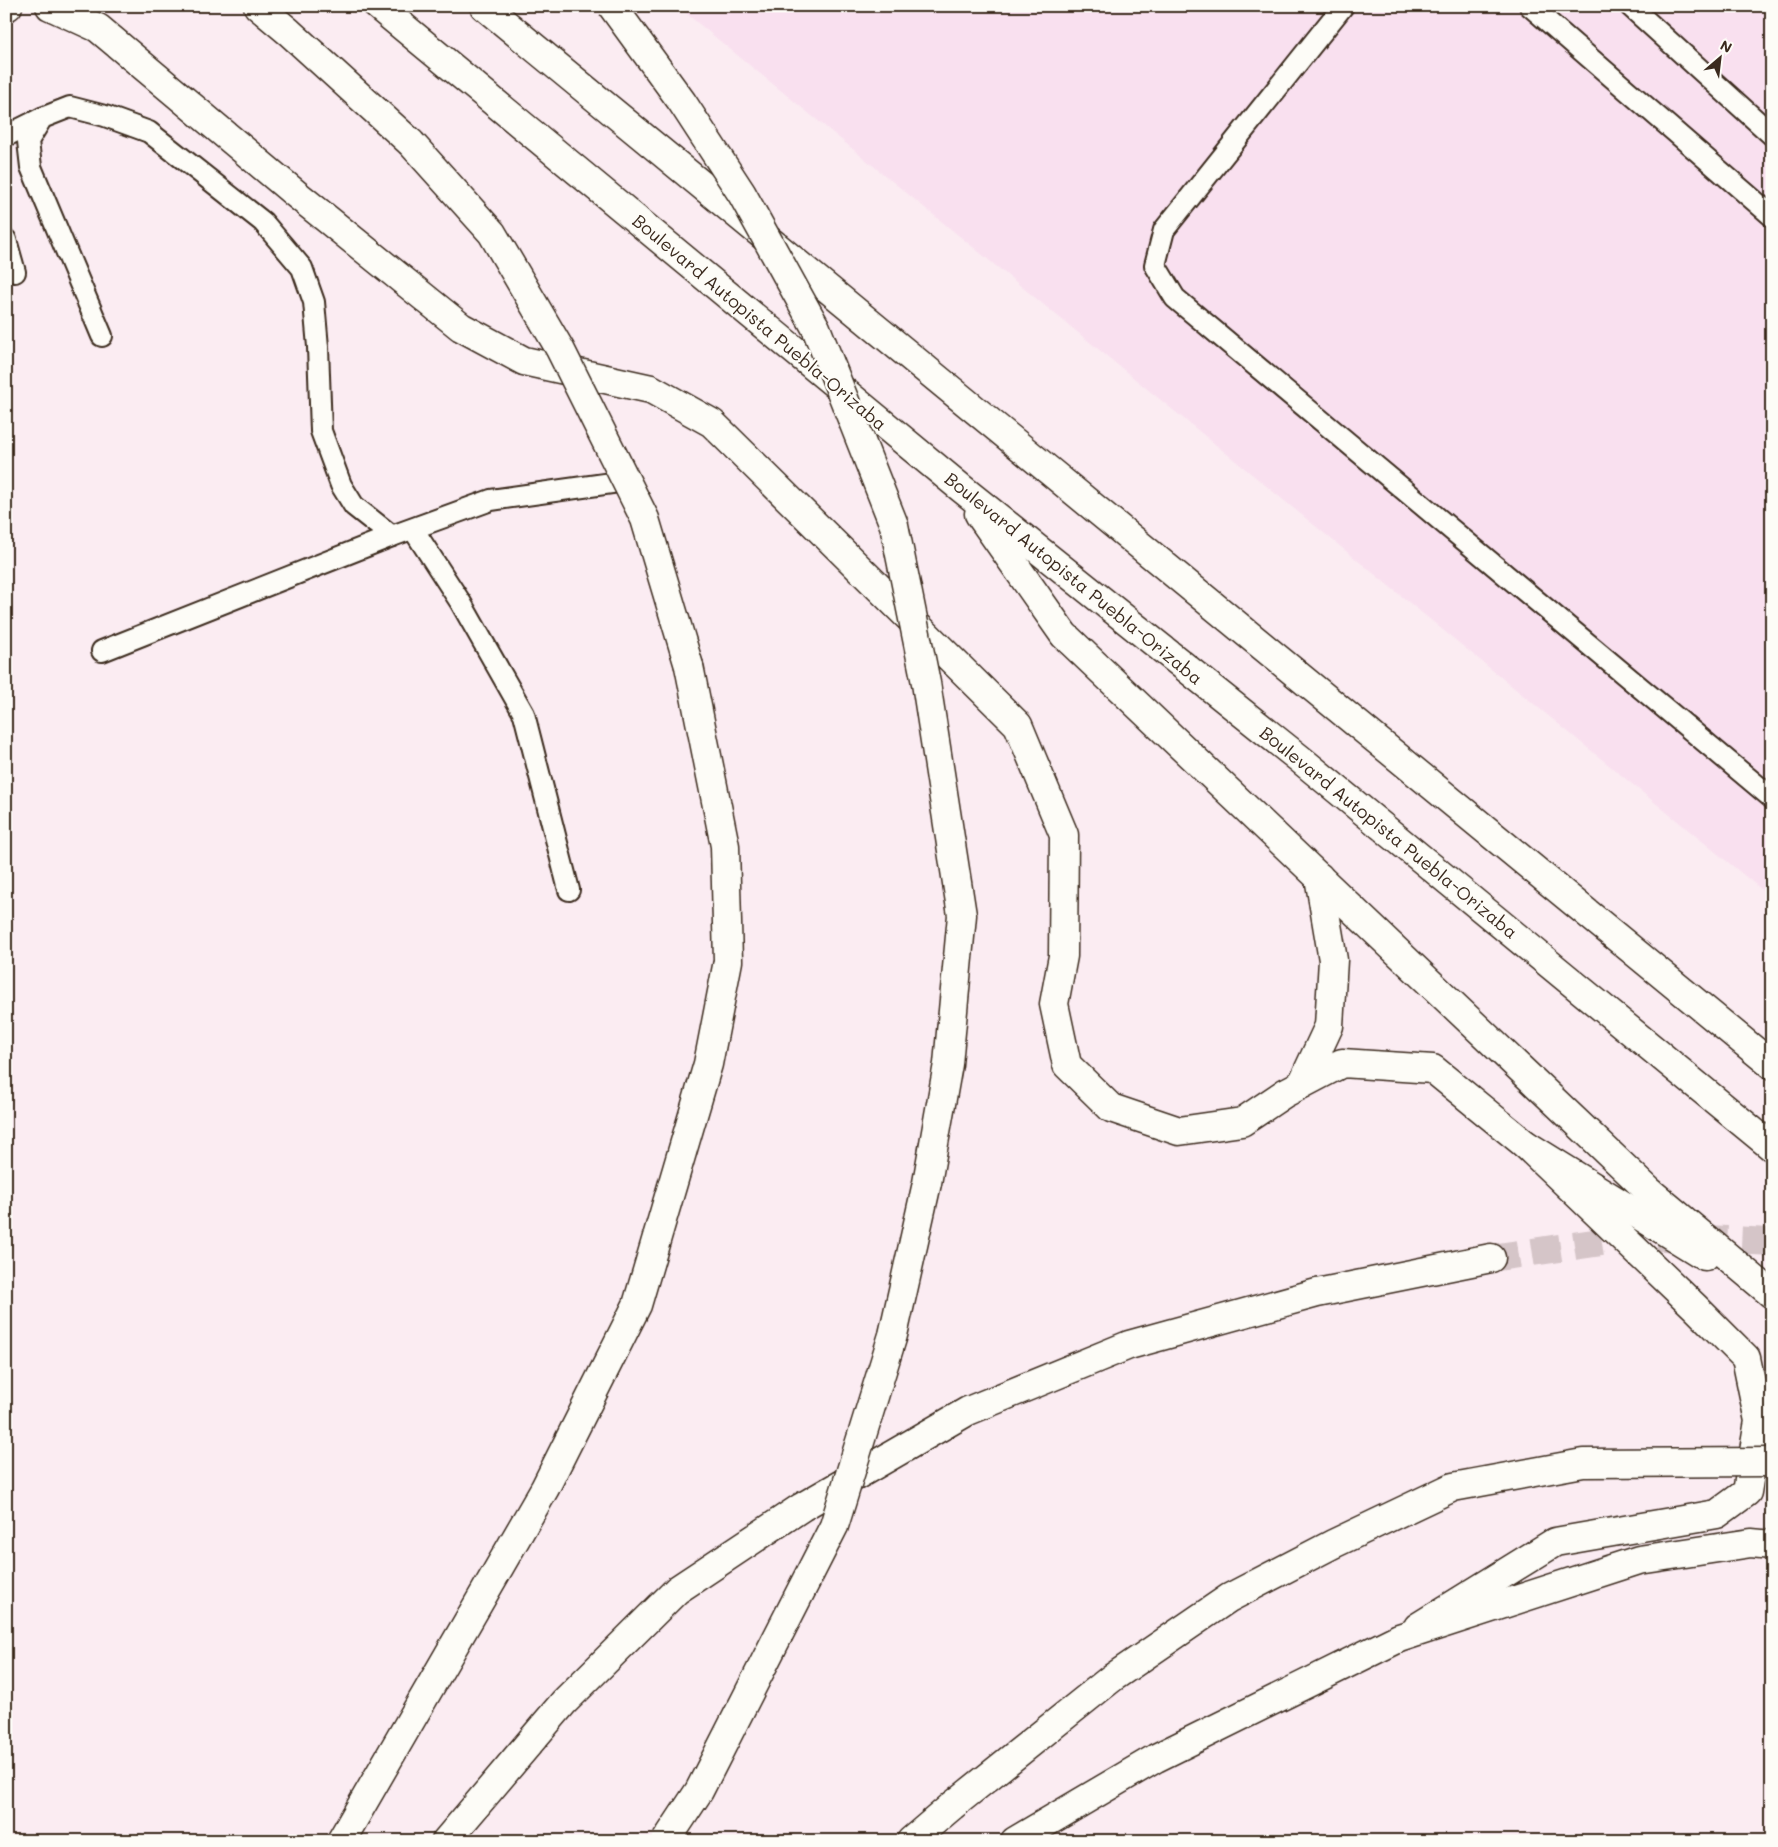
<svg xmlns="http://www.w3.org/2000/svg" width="1778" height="1847" font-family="Mali,sans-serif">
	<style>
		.built { fill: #f9e0ef }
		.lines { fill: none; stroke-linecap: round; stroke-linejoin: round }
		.highway-tunnel { stroke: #d5c5c8; stroke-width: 28; stroke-dasharray: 28 14; stroke-linecap: butt }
		.lane-casing { stroke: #3b2a1e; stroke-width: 24 }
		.street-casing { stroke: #3b2a1e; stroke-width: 31 }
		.highway-casing { stroke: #3b2a1e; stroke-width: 31 }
		.lane { stroke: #fdfcf7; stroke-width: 20 }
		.street { stroke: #fdfcf7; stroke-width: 28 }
		.highway { stroke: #fdfcf7; stroke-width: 28 }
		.highway-bridge-casing { stroke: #3b2a1e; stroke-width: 31; stroke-linecap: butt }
		.highway-bridge { stroke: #fdfcf7; stroke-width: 28 }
		.labels { text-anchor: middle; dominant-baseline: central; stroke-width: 4.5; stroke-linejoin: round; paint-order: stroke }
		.street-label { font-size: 18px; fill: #3b2a1e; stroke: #fdfcf7 }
	</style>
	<rect width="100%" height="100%" fill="#fbecf2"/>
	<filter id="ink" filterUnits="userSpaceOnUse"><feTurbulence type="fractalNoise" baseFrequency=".02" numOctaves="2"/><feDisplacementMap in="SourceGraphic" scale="10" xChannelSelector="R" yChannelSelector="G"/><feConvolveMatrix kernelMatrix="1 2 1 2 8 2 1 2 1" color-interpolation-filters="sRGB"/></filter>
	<g filter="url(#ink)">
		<path class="built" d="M677 6H1772V898Z"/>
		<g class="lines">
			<path class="highway-tunnel" d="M1491 1258 1643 1236 1772 1242"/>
			<defs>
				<g id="lane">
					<path d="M1343 6 1164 230 1155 265 1175 298 1772 798"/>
					<path d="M1530 6 1772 216"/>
					<path d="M1630 6 1772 135"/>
					<path d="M6 136 42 118"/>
					<path d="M6 240 15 272"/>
					<path d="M102 336 31 167 28 141 42 118 70 107 105 116 149 132 263 222 302 268 314 302 318 347 321 431 341 485 354 506 392 536"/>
					<path d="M413 529 461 603 524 714 569 890"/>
					<path d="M102 651 392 536 491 500 626 481"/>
				</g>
				<g id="street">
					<path d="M6 6H8"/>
					<path d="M50 6 98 28 296 194 461 327 524 361 651 389 712 423 1018 725 1064 835 1063 956 1054 1004 1067 1065 1111 1108 1179 1131 1242 1122 1285 1093 1342 1063 1433 1069 1526 1145 1695 1307 1746 1358 1759 1421 1747 1492 1717 1514 1555 1542 1418 1627"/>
					<path d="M1302 1084 1329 1026 1333 960 1319 877"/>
				</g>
				<g id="highway">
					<path d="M258 6 289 32 411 143"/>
					<path d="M378 6 961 488 1300 759 1772 1147"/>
					<path d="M484 6 1772 1065"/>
					<path d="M979 514 1064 635 1649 1191 1772 1294"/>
					<path d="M1526 1145 1705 1256"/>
					<path d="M341 1841 545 1488 637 1305 708 1064 728 961 725 846 689 666"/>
					<path d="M446 1841 564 1702 677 1590 802 1507 968 1411 1129 1345 1317 1293 1491 1258"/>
					<path d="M911 1841 952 1806"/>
					<path d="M1015 1841 1156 1758 1399 1638 1639 1560 1751 1543 1772 1545"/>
				</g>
			</defs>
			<use href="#lane" class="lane-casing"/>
			<use href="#street" class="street-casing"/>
			<use href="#highway" class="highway-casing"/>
			<use href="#lane" class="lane"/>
			<use href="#street" class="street"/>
			<use href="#highway" class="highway"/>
			<defs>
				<g id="highway-bridge">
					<path d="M612 6 682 102 742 194 816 328 894 525 926 683 962 915 948 1064 927 1183 893 1335 834 1526 699 1791 666 1841"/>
					<path d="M411 143 492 233 560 349 645 519 689 666"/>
					<path d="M952 1806 1112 1678 1229 1598 1333 1544 1453 1487 1583 1463 1772 1462"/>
				</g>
			</defs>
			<use href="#highway-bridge" class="highway-bridge-casing"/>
			<use href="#highway-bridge" class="highway-bridge"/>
		</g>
	</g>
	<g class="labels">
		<g class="street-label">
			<text transform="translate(760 322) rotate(40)">Boulevard Autopista Puebla-Orizaba</text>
			<text transform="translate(1074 578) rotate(39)">Boulevard Autopista Puebla-Orizaba</text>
			<text transform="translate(1389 832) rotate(39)">Boulevard Autopista Puebla-Orizaba</text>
		</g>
	</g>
	<rect width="1778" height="1847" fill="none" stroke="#fdfcf7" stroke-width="25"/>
	<rect x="12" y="12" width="1753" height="1822" fill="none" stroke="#3b2a1e" stroke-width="2" filter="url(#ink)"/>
	<g transform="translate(1720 58) rotate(28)" stroke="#fdfcf7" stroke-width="4" paint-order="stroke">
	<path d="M0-4L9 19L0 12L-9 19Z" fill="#3b2a1e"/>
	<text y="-8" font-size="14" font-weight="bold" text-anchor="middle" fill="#3b2a1e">N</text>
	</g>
</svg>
